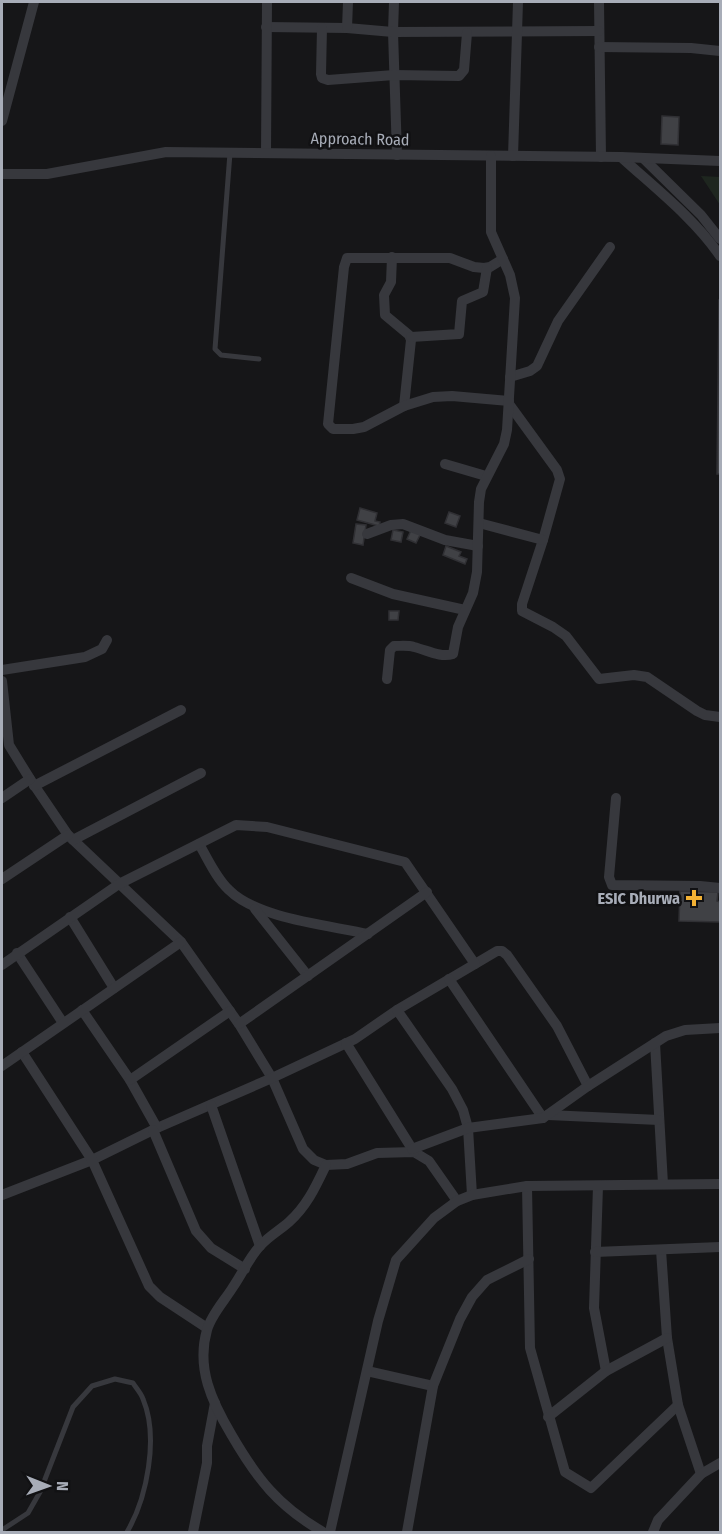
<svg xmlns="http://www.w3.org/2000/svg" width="722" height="1534" font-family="'Fira Sans Condensed',sans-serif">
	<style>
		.green { fill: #1e261f }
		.building { fill: #404145; stroke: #303034; stroke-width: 1.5 }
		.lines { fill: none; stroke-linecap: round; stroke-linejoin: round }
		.service { stroke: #37383d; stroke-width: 5 }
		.minor { stroke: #37383d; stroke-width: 10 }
		.poi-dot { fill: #f2b134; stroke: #111113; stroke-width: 2 }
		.labels { text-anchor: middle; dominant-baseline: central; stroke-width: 5; stroke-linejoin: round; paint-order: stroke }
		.street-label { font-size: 16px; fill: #a8adb8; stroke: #111113 }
		.poi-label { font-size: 16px; font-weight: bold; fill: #a8adb8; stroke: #111113; text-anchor: end }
	</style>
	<rect width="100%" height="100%" fill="#161618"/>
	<path class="green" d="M701 176 720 177V205Z"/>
	<g class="building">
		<path d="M662 116 679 117 678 145 661 144Z"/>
		<path d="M719 300H720V474H717Z"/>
		<path d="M360 508 377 513 375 521 380 522 379 526 357 520Z"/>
		<path d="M449 512 460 516 456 527 445 523Z"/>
		<path d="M356 524 366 525 363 545 353 543Z"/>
		<path d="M412 528 421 533 416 543 407 539Z"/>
		<path d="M393 530 403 532 401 542 391 540Z"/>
		<path d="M446 546 461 552 459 556 467 559 465 564 443 555Z"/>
		<path d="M389 611H399L398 620H389Z"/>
		<path d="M680 891 718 892 717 901 720 902V922L679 921Z"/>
	</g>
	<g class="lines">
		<g class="service">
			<path d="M230 153 215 349 221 355 259 359"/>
			<path d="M2 1530 28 1513 40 1492 73 1407 92 1386 115 1379 133 1383C136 1388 141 1393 143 1399 159 1437 147 1498 127 1532"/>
		</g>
		<g class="minor">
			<path d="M394 2 393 32 397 155"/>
			<path d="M599 2 601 157"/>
			<path d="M266 27 347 28 393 32 599 31"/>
			<path d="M322 28 321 74 322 78 328 80 394 75 459 76 464 70 467 33"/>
			<path d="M347 28 348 2"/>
			<path d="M599 47 691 48 720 51"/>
			<path d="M2 121 34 2"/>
			<path d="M266 153 267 2"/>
			<path d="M513 156 518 2"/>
			<path d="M621 157C655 188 695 219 720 256"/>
			<path d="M643 158 701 215 720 239"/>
			<path d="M2 174H47L166 152 621 157 720 161"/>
			<path d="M392 257 391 282 384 295 385 315 409 335 411 340 404 406"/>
			<path d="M503 259 490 267 484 268 474 267 450 258H347L344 267 328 424 333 429H353L364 427 404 406 433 397 452 396 509 401"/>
			<path d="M411 337 459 334 462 301 483 292 487 268"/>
			<path d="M510 377 530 371 537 366 558 321 610 247"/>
			<path d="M509 404 557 470 560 479 543 540 522 604V611L553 627 566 636 599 679 634 675 647 677 697 711 705 715 720 717"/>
			<path d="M445 464 486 476"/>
			<path d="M479 523 543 540"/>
			<path d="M367 534 391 525 403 524 445 540 478 546"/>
			<path d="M351 578 393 594 465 610"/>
			<path d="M2 670 85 657 102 649 107 640"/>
			<path d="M387 679 390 650 394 646C401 646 408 645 414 647 427 650 440 658 453 654L458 627 473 593 477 572 479 502 481 489 504 444 507 430 515 298 510 275 491 232V156"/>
			<path d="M2 681 9 745 30 779 68 835 181 942 239 1024 272 1078 303 1149 314 1160 326 1165 347 1164 377 1153 414 1152 429 1161 457 1201"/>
			<path d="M34 786 181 710"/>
			<path d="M2 798 30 779"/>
			<path d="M616 798 609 877 612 885 700 886 720 888"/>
			<path d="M73 840 201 773"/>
			<path d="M199 844C208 859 216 878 229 890 258 919 328 925 368 934"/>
			<path d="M2 879 68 835"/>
			<path d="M255 909 308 976"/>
			<path d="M70 917 114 988"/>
			<path d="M17 953 63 1023"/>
			<path d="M475 964 497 951H502L507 955 557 1026 588 1086"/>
			<path d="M2 965 119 884 236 825 267 827 405 862 475 964 397 1010 355 1039 272 1078 157 1128 92 1160 2 1195"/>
			<path d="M449 979 543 1118"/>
			<path d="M82 1010 130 1080 157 1128"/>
			<path d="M397 1010 452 1089 463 1110 468 1128 472 1195"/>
			<path d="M239 1024 427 892"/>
			<path d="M346 1043 414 1152"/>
			<path d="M655 1043 663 1184"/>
			<path d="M22 1052 92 1160 149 1286 160 1297 207 1328"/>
			<path d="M2 1066 181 942"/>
			<path d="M130 1080 230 1011"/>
			<path d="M211 1105 260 1246"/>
			<path d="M548 1115 659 1120"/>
			<path d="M153 1130 196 1231 211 1248 245 1269"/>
			<path d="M412 1149 468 1128 543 1118 588 1086 666 1036 685 1030 720 1028"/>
			<path d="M527 1186 530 1348 565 1472 591 1488 678 1405"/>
			<path d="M598 1186 594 1308 606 1371"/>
			<path d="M661 1250 667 1338 678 1405 701 1474"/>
			<path d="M595 1252 720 1247"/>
			<path d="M367 1371 433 1386"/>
			<path d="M548 1417 606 1371 667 1338"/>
			<path d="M193 1532 207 1463V1446L215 1403"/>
			<path d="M323 1532C278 1506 257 1479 231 1434 212 1402 196 1368 207 1330 211 1315 225 1300 233 1287 242 1274 250 1256 261 1245 269 1236 280 1230 289 1222 307 1206 316 1186 326 1165"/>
			<path d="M330 1532 378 1321 396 1260 434 1218 457 1201 472 1195 527 1186 720 1184"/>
			<path d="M407 1532 433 1386 460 1319 472 1297 487 1280 529 1259"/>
			<path d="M653 1532 658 1520 701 1474 720 1463"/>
		</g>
	</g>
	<path class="poi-dot" d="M691 889h6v6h6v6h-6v6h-6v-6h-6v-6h6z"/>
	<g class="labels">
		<g class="street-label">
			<text transform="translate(360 139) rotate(1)">Approach Road</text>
		</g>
		<g class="poi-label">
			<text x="680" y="898">ESIC Dhurwa</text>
		</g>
	</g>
	<rect width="722" height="1534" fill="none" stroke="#a8adb8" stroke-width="6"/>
	<g transform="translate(48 1486) rotate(91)" stroke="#111113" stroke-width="4.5" paint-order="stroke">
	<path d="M0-4.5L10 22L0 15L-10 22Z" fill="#a8adb8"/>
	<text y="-9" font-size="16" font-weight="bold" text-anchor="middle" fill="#a8adb8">N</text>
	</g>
</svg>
